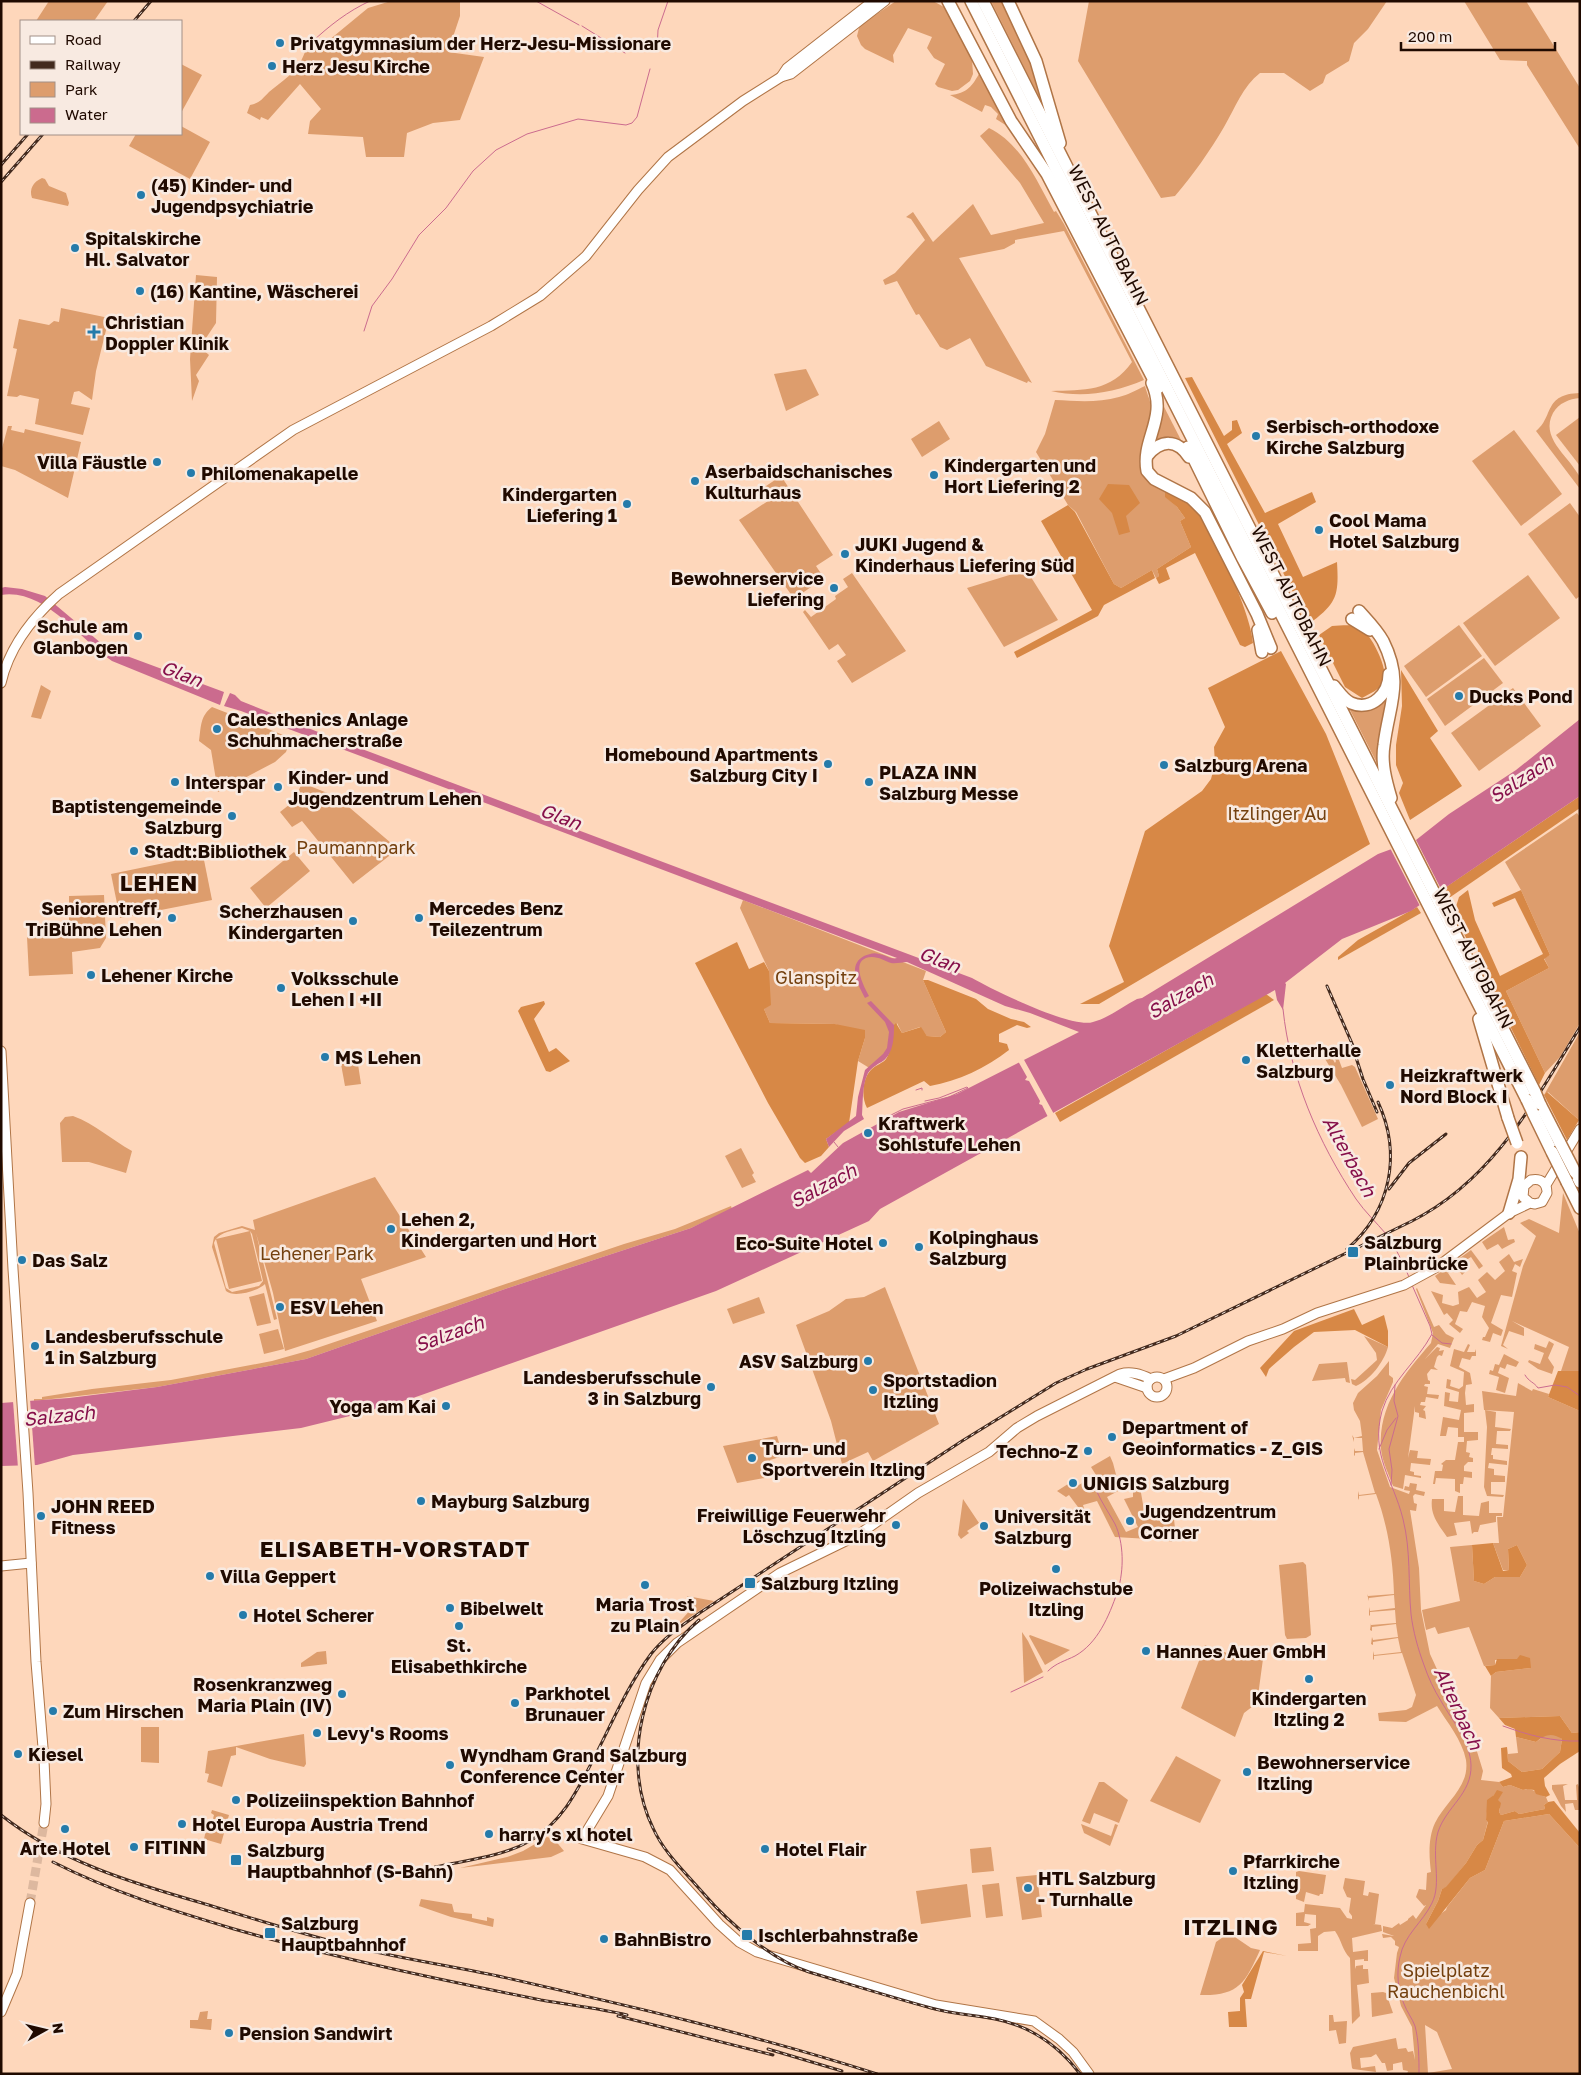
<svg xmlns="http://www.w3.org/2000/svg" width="1581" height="2075" font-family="'Golos Text',sans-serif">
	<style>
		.green { fill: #dd9d6d; fill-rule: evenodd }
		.forest { fill: #d78846 }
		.water { fill: #cb6b8e }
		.pier { fill: #fed7bb }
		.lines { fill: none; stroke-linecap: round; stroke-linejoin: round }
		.stream { stroke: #cb6b8e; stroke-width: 1 }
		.major-tunnel { stroke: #ddb89f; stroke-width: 9; stroke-dasharray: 9 4.5; stroke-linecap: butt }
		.major-casing { stroke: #b07547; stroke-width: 11 }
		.highway-casing { stroke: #b07547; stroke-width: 14 }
		.major { stroke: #fff; stroke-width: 9 }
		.highway { stroke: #fff; stroke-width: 11 }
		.rail-casing { stroke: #432a1e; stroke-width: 3 }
		.rail { stroke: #f8eae1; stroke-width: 1; stroke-dasharray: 4; stroke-linecap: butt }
		.highway-bridge-casing { stroke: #b07547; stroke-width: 14; stroke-linecap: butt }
		.highway-bridge { stroke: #fff; stroke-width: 11 }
		.poi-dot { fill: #257baa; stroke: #f8eae1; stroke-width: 2 }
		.labels { text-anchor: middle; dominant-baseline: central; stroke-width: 5; stroke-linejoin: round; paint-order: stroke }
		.poi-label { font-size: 18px; font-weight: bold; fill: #200a00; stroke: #f8eae1; text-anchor: start }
		.street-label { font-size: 18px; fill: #200a00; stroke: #f8eae1 }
		.park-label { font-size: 18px; fill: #74400e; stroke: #f8eae1 }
		.water-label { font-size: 19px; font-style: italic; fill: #860f4a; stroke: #f8eae1 }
		.district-label { font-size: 22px; font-weight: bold; letter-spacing: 1px; fill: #200a00; stroke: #f8eae1 }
	</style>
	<rect width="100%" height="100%" fill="#fed7bb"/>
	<g class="green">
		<path d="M49 1H108L94 21H36Z"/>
		<path d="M391 1H460V16L448 52 484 57 460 120 433 123 407 133 404 157H366L363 137 308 134 310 121 321 109 300 84 268 120 261 117 260 120 247 113 250 105C260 103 262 99 269 92 292 73 299 72 309 41L317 50 368 8Z"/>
		<path d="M896 1H933L944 7 952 17 972 59 973 74 970 81 958 90 952 91 938 87 935 84 945 64 934 58 927 48 932 37 908 28 893 55 894 63 865 49 861 45 857 36 859 28 862 24Z"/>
		<path d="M991 1H1005L1022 37 1049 117Z"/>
		<path d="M1089 1H1387L1368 29 1354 43 1349 61 1326 75 1323 83 1310 91 1284 73H1260C1243 86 1235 108 1224 127 1210 151 1193 175 1175 196L1161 198 1078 61Z"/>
		<path d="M1464 1H1526L1580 88V149L1527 65V61L1500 60Z"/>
		<path d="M181 64 202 75 181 113Z"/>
		<path d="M980 72 1015 131 996 119 998 114 991 107 985 105 982 112 950 95C967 94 973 85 980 72Z"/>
		<path d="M181 126 210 142 190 179 129 146 136 134H181Z"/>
		<path d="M989 128C1022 144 1037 182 1054 212L1056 211 1064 224 1144 380C1113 393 1083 398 1051 391 1084 390 1111 392 1132 362L1064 231 1015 240V243L1004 249 959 258 1032 383 1028 381 1027 383 986 366 970 338 947 350 940 347 919 314 916 315 897 281 885 285 883 280 895 273 925 240 911 219 906 217 913 212 933 242 973 204 991 235 1044 223 1020 183 980 136Z"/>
		<path d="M42 178 45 179 49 186 66 193 69 203 68 206 32 198C29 189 33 182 42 178Z"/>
		<path d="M196 275 217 277 216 323 200 347 209 355 196 375 199 381 192 401 190 359Z"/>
		<path d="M61 308 109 318 96 371 92 400 79 391 74 392 71 404 90 408 83 435 35 424 39 399 20 395 17 397 7 396 17 349 13 348 19 319 49 325 54 321 59 322Z"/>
		<path d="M806 369 819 395 786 411 774 374Z"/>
		<path d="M1145 386C1147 394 1151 401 1151 409 1151 443 1118 471 1165 490L1166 497 1177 507 1185 518 1180 521 1191 547 1157 569 1159 576 1156 578 1152 570 1121 588 1114 584 1076 512 1068 505 1036 452 1045 434 1055 400C1076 401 1098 403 1119 397 1128 395 1136 390 1145 386Z"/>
		<path d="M1580 393V398C1569 399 1559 403 1553 413 1540 437 1567 455 1578 474 1581 478 1580 484 1580 489L1536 431C1554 417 1543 394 1580 393Z"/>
		<path d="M1161 401 1182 442 1153 444Z"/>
		<path d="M1580 417V466L1556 435Z"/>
		<path d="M939 421 950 439 922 457 911 439Z"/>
		<path d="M8 426H12L11 430 24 433 25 429 81 442 68 498 15 470 1 466V452Z"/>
		<path d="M1514 430 1562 494 1521 526 1472 461Z"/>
		<path d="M781 476 833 555 816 566 824 578 801 594V600L797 603 739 520 771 499 763 488Z"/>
		<path d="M1570 503 1580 517V596L1576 599 1528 534Z"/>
		<path d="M852 573 906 651 852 683 837 661 846 655 838 644 829 650 803 612 805 610 811 617 836 599 835 596 848 587 843 579Z"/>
		<path d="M1016 573 1029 574 1058 620 1004 647 967 588Z"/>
		<path d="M1528 575 1560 618 1495 666 1463 623Z"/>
		<path d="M1459 625 1482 656 1426 697 1404 666Z"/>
		<path d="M1484 658 1503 683 1445 726 1427 699Z"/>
		<path d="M41 685 51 691 41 719 31 717Z"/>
		<path d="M1513 688 1541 726 1479 771 1451 733Z"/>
		<path d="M1388 692 1377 746 1380 769 1347 704 1361 708Z"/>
		<path d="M212 707 291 738 286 752 275 762 218 792 211 750 199 741C201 727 200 716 212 707Z"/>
		<path d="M302 783 330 794 343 802 398 849 353 884 302 821 292 827 280 812 294 801Z"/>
		<path d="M1577 813 1580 817V1023L1560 1057 1545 1073 1506 991 1549 968 1544 958 1550 955 1521 890 1505 862Z"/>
		<path d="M294 852 310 871 266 908 250 888Z"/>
		<path d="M203 855 212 900 120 918 111 874Z"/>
		<path d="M104 895 106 938 100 948 72 952 73 974 29 976 27 937 37 936V933L69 932V896Z"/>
		<path d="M743 900 926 971 923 980 946 1032 940 1037 927 1036 920 1027 902 1033 897 1023 890 1053 871 1069 858 1061 865 1038 835 1024 770 1023 764 1009 769 971 740 908Z"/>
		<path d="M1580 1032V1119L1579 1120 1548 1092 1544 1095Z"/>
		<path d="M1341 1045 1345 1048 1336 1052 1342 1068 1352 1065 1355 1067 1378 1119 1362 1127 1341 1085 1322 1054 1327 1050 1335 1063 1336 1061 1330 1049Z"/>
		<path d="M356 1051 361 1084 345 1086 339 1053Z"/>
		<path d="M73 1116C95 1124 112 1140 132 1151L126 1173 89 1162H62L60 1123 65 1117Z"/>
		<path d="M741 1148 754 1173 752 1175 756 1182 742 1188 725 1156Z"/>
		<path d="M375 1177 426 1257 361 1279 377 1321 285 1351 273 1293 256 1233 277 1319 274 1320 265 1284C258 1291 234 1298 226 1291L212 1247 214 1237 219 1233 242 1226 255 1230 253 1220ZM242 1228 250 1231 216 1239 229 1289 262 1281 250 1231 252 1234 263 1281 259 1286 232 1292 226 1288 214 1243C218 1232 232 1231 242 1228Z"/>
		<path d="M1563 1193 1580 1234V1371H1561L1569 1347 1512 1321 1524 1328V1336L1509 1331 1503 1345 1508 1349 1501 1346 1523 1266 1536 1236 1520 1223 1529 1219 1559 1233Z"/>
		<path d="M731 1206 732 1209 691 1228 511 1287 306 1359 157 1387 34 1401V1399H42V1397L92 1389 171 1380 272 1361 311 1350 624 1244 675 1229Z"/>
		<path d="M1504 1227 1508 1240 1514 1239 1515 1242 1502 1249 1498 1244 1487 1250 1482 1242Z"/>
		<path d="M1471 1250 1483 1266 1479 1269 1471 1257 1460 1264 1465 1272 1462 1275 1457 1267 1448 1273 1456 1285 1440 1283 1435 1276Z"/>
		<path d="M1509 1254 1514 1262 1523 1259 1520 1267 1515 1264 1512 1271 1517 1273 1512 1297 1501 1295 1491 1323 1503 1330 1501 1336 1493 1333 1490 1342 1482 1340 1483 1337H1485L1489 1328 1482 1317 1485 1306 1472 1302 1467 1312 1460 1311 1455 1324 1463 1329 1460 1333 1449 1324 1453 1320 1447 1313 1444 1315 1431 1291 1443 1295 1442 1303 1453 1306 1459 1304 1458 1292 1469 1287 1477 1298 1486 1292 1478 1280 1487 1272 1495 1280 1505 1271 1499 1262Z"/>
		<path d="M885 1287 939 1424 873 1461 868 1452 842 1464 831 1421 796 1325 829 1311 846 1299 864 1297Z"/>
		<path d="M1417 1288 1434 1327 1439 1325 1446 1334 1454 1338 1450 1348 1438 1344 1425 1359 1437 1347 1440 1348 1439 1351 1444 1350 1442 1356 1439 1355 1437 1357 1434 1367 1438 1370 1431 1369 1427 1374 1428 1380 1430 1381V1384H1425L1424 1386 1428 1387 1427 1394 1439 1395 1438 1399 1426 1397 1425 1402H1421L1420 1405 1426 1406 1423 1410 1425 1411 1426 1419 1419 1417V1413L1415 1412V1406L1408 1458 1410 1450 1418 1451 1417 1458 1431 1459 1430 1465 1411 1463 1410 1471 1414 1472V1475L1421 1476V1478L1405 1475 1403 1489 1393 1486C1389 1475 1382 1461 1381 1449 1378 1405 1404 1374 1431 1343L1433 1333 1416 1289Z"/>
		<path d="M264 1293 271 1323 257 1326 249 1297Z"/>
		<path d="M759 1297 765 1313 733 1324 727 1309Z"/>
		<path d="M278 1329 284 1349 264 1354 259 1334Z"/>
		<path d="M1364 1336 1388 1347C1384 1362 1370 1380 1356 1386L1352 1384 1351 1379 1355 1380 1377 1360 1376 1353Z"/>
		<path d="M1549 1341 1554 1344 1548 1358 1554 1367 1552 1374 1538 1369 1528 1362 1529 1360 1540 1364 1544 1353 1534 1349 1535 1344 1546 1348Z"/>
		<path d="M1468 1344 1470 1345 1467 1352H1475L1476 1349V1356H1472L1470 1360 1462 1358 1459 1367 1470 1373 1472 1384 1466 1385 1465 1393 1466 1405 1474 1404V1412L1464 1413V1432H1478V1440L1467 1441 1466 1452 1470 1453 1469 1457 1473 1458V1462H1468L1464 1466V1471L1472 1472V1478L1464 1477 1463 1484H1460V1493L1455 1491V1479L1436 1478 1435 1484H1433L1435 1471H1442L1443 1465 1441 1464 1446 1460H1455L1458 1442H1464V1437H1458V1428L1448 1427 1446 1436H1440L1443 1417 1459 1420 1461 1410 1444 1406 1445 1392 1450 1393 1449 1401 1458 1402 1459 1392 1446 1388 1447 1379 1451 1380 1450 1386 1459 1389 1463 1386 1464 1372 1450 1366 1454 1349 1464 1352Z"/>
		<path d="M1504 1354 1519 1362 1516 1367 1507 1364 1505 1369 1500 1367 1498 1373 1509 1378 1505 1393 1496 1390 1499 1377 1489 1374 1490 1370 1493 1371 1495 1364 1499 1365Z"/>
		<path d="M1389 1361V1375L1393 1378V1382L1381 1410 1377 1450 1390 1487 1409 1494 1410 1491 1404 1490 1405 1486 1409 1487 1410 1483 1417 1484 1416 1490 1425 1492 1424 1496 1415 1494 1413 1496 1414 1503 1417 1504 1416 1511 1410 1510 1419 1568 1421 1610 1430 1654 1446 1689 1471 1732 1483 1771 1481 1780 1499 1782 1503 1787 1510 1785 1523 1790C1532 1786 1538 1795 1546 1797L1548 1802 1544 1805 1545 1809 1519 1814 1515 1811 1501 1815 1499 1812 1500 1808 1494 1795 1488 1803 1486 1820 1488 1821 1483 1840 1477 1845 1466 1863 1446 1888 1442 1889 1438 1901 1426 1924 1446 1910 1447 1907 1470 1878 1485 1870 1504 1821 1549 1814 1580 1848V2074H1407L1408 2071 1403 2070 1402 2062 1393 2064V2070L1387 2071 1385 2063H1382L1376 2054 1371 2057 1360 2058 1361 2068 1375 2066 1376 2072 1353 2069 1352 2068 1350 2053 1353 2047 1396 2038 1398 2049 1406 2048 1408 2052 1413 2051 1415 2060 1412 2027 1401 2006 1394 1978 1397 1953 1399 1947 1395 1945V1941L1391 1937 1383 1938 1382 1934 1394 1936 1383 1932V1926L1392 1928 1399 1923 1400 1925 1408 1920V1919L1413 1915 1416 1919 1426 1905 1424 1906 1416 1897 1419 1889 1426 1890 1427 1873 1431 1872C1429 1856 1428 1838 1435 1823 1445 1802 1470 1787 1466 1760 1462 1740 1447 1722 1437 1706L1406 1722 1379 1721 1378 1713 1406 1710 1412 1707 1416 1695 1402 1653 1374 1656V1660L1373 1659V1651L1374 1655 1401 1652 1398 1638 1373 1642V1645L1371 1644 1372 1637 1373 1640 1398 1637 1396 1624 1372 1627V1631L1370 1630 1371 1623V1625L1396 1623 1395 1610 1370 1612V1616L1369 1615V1607L1370 1611 1395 1608 1394 1595 1369 1598V1601L1367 1594 1368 1596 1394 1594C1393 1560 1388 1526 1376 1494L1359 1496V1500L1358 1498V1491L1359 1495 1375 1493 1363 1452 1355 1453V1456L1354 1455V1448L1355 1451H1363L1362 1438H1354V1442L1352 1435 1354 1438 1362 1436 1360 1421 1354 1410 1353 1403 1358 1393 1377 1376ZM1425 2025 1437 2032 1452 2069 1428 2073Z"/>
		<path d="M1347 1362 1350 1383 1346 1382 1345 1378 1312 1381 1319 1364Z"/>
		<path d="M1518 1383 1532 1391 1533 1389 1549 1394 1548 1397 1580 1411V1732L1572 1733 1560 1716 1499 1718 1490 1708 1491 1676 1496 1672 1531 1668 1517 1659 1495 1660V1665L1484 1666 1469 1627 1438 1634 1435 1627 1426 1630 1422 1610 1460 1601 1450 1547 1472 1545 1474 1581 1484 1584 1495 1577H1520L1527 1565 1517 1545 1508 1549 1509 1570H1503L1493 1543H1499L1497 1517H1503L1514 1412 1484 1410 1482 1391 1516 1396Z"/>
		<path d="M1485 1410 1496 1412 1495 1427 1511 1429 1510 1431H1497L1496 1444 1508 1445V1449L1492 1448 1491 1455H1493V1459L1507 1461V1465L1489 1463 1488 1468 1494 1469V1475L1505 1476V1482H1491V1494L1504 1495 1503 1497 1487 1496 1484 1487 1487 1427Z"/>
		<path d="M777 1436 783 1456 770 1460 775 1476 737 1483 723 1446Z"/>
		<path d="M1110 1456 1113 1463 1120 1490 1107 1497 1126 1532 1138 1527 1124 1499 1133 1497V1490L1140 1487 1145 1516 1173 1511 1175 1528 1172 1542 1149 1535V1539L1115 1537 1097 1501 1083 1505 1086 1515H1084L1069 1495 1066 1497 1057 1491 1068 1484 1072 1489 1096 1475 1091 1467Z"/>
		<path d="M1458 1496H1463V1515L1479 1516 1481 1503 1489 1501V1513H1502V1516H1496V1522L1480 1525 1478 1532H1474L1472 1534 1470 1521 1454 1523 1457 1535 1447 1537C1438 1524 1430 1515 1432 1499H1444V1511L1455 1512Z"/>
		<path d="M963 1499 979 1523 967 1531 969 1533 961 1539 958 1535Z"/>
		<path d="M1303 1562 1306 1565 1311 1635 1306 1638 1287 1639 1285 1635 1279 1565Z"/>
		<path d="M687 1596 714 1601 675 1627 693 1607Z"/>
		<path d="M1022 1632 1028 1641 1043 1672 1024 1683Z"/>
		<path d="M1030 1635 1070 1650 1045 1665 1029 1636Z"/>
		<path d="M1205 1645 1246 1660 1263 1659 1257 1703 1244 1713 1235 1737 1181 1708Z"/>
		<path d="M326 1651 327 1664 301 1667V1663L317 1652Z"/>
		<path d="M141 1727H159V1763L141 1762Z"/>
		<path d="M304 1734 306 1764 304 1767 270 1759 236 1747V1755L231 1756 222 1787 207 1782 209 1774 205 1773 208 1751Z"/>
		<path d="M1547 1734 1557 1735 1562 1739 1560 1752 1542 1769 1522 1772 1508 1761 1507 1748 1508 1754 1518 1753 1516 1737 1536 1742Z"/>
		<path d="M1176 1756 1221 1780 1200 1823 1150 1801Z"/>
		<path d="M1099 1782H1104L1128 1800 1119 1823 1094 1813 1090 1824 1082 1821Z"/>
		<path d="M1568 1784 1563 1786 1565 1800H1577L1576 1785 1578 1784 1580 1790V1810H1575L1573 1803 1565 1804 1566 1812 1561 1806 1552 1789V1785Z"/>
		<path d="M212 1810 229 1815 221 1844 204 1839 206 1830H210L214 1815 211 1813Z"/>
		<path d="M1081 1824 1111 1836 1115 1824 1118 1825 1110 1846 1084 1833Z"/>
		<path d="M547 1837 554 1839 564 1851 551 1857 460 1868 507 1857 523 1851Z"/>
		<path d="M991 1847 994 1871 972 1873 970 1849Z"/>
		<path d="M1299 1871 1326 1875 1323 1894H1320L1319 1896 1306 1892 1304 1902 1296 1899V1872Z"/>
		<path d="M1037 1875 1042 1917 1022 1920 1016 1877Z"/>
		<path d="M1345 1878 1365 1881 1363 1895 1368 1896 1369 1892 1379 1894 1375 1924H1373L1381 1925 1382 1931 1352 1938 1353 1952 1368 1950V1961H1364V1959L1355 1960V1969L1356 1966 1363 1965V1969H1368L1369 1983 1357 1985 1360 2016 1352 2024 1350 1958C1342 1950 1342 1941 1335 1931L1324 1932 1318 1936V1951H1298V1944L1311 1943 1310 1929 1316 1928V1915L1305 1914 1304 1922 1311 1924 1308 1926H1296V1913L1304 1912 1305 1904 1340 1908 1347 1918 1352 1919V1916L1349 1912 1351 1898 1347 1897 1343 1888Z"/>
		<path d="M999 1883 1003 1916 986 1918 982 1885Z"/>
		<path d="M967 1884 971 1917 921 1924 916 1891Z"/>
		<path d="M421 1899 452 1904 454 1912 472 1914V1918L487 1921V1917L494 1919 493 1927 451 1917 419 1906Z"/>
		<path d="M1229 1933 1251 1948 1260 1950C1245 1984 1238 1996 1200 1995L1216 1942Z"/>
		<path d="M1383 1992 1386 1993 1393 2013 1372 2017 1371 1993Z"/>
		<path d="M208 2011 207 2019H212L211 2030 190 2028V2020H198L200 2012Z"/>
		<path d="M1329 2015H1333L1334 2022 1347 2021 1346 2043 1339 2044 1336 2030 1329 2031Z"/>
	</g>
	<g class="forest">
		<path d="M1192 377 1224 436 1232 430V421L1237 420 1242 433 1227 444 1265 513 1312 492 1316 502 1278 524 1303 577 1337 562C1339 596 1337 603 1309 624L1185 378Z"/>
		<path d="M1108 484 1129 485 1140 503 1126 516 1130 532 1119 535 1112 513 1099 499Z"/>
		<path d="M1165 489C1173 493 1185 498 1192 505 1212 528 1251 612 1253 643L1245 647 1240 645 1195 553 1166 568 1170 579 1159 584 1156 578 1159 576 1157 569 1191 547 1180 521 1185 518 1177 507 1165 497Z"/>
		<path d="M1068 505 1075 512 1114 584 1121 588 1152 570 1155 578 1104 605 1098 616 1017 658 1014 652 1092 610 1041 521Z"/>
		<path d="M1332 626C1340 626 1351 624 1359 627 1371 633 1389 669 1384 682 1381 689 1369 694 1362 698L1345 687 1319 635Z"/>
		<path d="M1281 651 1326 734 1370 844 1099 1004H1080L1124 982 1109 946 1145 831 1202 791 1211 779 1215 764 1214 747 1225 727 1208 688Z"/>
		<path d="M1401 670 1438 731 1430 738 1462 786 1410 820 1399 793 1403 783 1396 765V745L1402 706Z"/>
		<path d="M1580 796V808L1449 898 1443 889Z"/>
		<path d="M1468 890 1475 920 1500 976 1543 954 1515 898 1494 907 1492 903 1521 890 1550 955 1544 959 1549 968 1506 991 1545 1073 1539 1085 1484 973 1476 944 1467 940 1454 913 1459 897Z"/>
		<path d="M1417 907 1421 913 1338 960V957L1358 940Z"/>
		<path d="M737 942 749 969 764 962 769 971 771 1005 764 1009 770 1023 835 1024 865 1030V1038L858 1061 849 1123 826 1139 829 1147 821 1156 805 1163 800 1158 768 1103 695 963Z"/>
		<path d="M923 980H928L976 999 988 1009 1011 1019 1024 1022 1031 1027 1027 1028 1017 1025 999 1034V1042L1007 1044 1009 1050C986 1068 958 1081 930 1086L924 1081 867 1108C861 1097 862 1077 873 1068 876 1065 883 1063 886 1059 891 1053 894 1032 894 1025L896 1023 902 1033 921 1027 927 1036 940 1037 946 1032Z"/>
		<path d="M1266 994 1274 1000 1060 1122 1055 1113Z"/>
		<path d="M544 1001 545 1004 534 1019 549 1052 556 1048 570 1061 550 1072 546 1071 518 1011 521 1007Z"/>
		<path d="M1547 1092 1579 1120 1567 1140 1544 1095Z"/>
		<path d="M1354 1309 1362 1325 1384 1315 1388 1331V1347L1355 1330 1314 1332 1294 1347 1269 1369 1266 1377 1260 1368 1294 1331Z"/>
		<path d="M1558 1371H1580V1411L1548 1397Z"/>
		<path d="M1493 1543 1503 1571 1509 1570 1508 1549 1517 1545 1527 1565 1520 1577H1495L1484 1584 1474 1581 1472 1545Z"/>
		<path d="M1520 1655 1530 1658 1531 1668 1496 1672 1491 1676 1485 1666 1495 1665 1497 1659H1517Z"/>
		<path d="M1560 1716 1572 1733 1580 1732V1751L1560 1764 1544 1778 1545 1786 1550 1795 1546 1797 1536 1794 1534 1790 1526 1789 1523 1790 1510 1785 1503 1787 1499 1782 1512 1777 1511 1774 1502 1768 1501 1748 1507 1747 1508 1761 1522 1772 1542 1769 1560 1752 1562 1739C1551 1732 1545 1735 1536 1742L1516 1737 1515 1729 1505 1725 1499 1718Z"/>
		<path d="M1497 1790 1503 1792 1498 1800 1501 1803 1499 1812 1501 1815 1515 1811 1519 1814 1545 1809 1544 1805 1548 1802 1554 1801 1580 1833V1848L1549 1814 1504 1821 1485 1870 1470 1878 1429 1929 1426 1924 1438 1901 1442 1889 1446 1887 1466 1863 1477 1845 1483 1840 1488 1822 1486 1820 1487 1800 1494 1795Z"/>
		<path d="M1263 1951 1287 1956 1264 1952 1251 1999H1245L1247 2027H1229L1228 2012 1240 2011V1998L1244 1992 1242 1985Z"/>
	</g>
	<g class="water">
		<path d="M5 587 22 589 45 596 108 649 224 692 220 705 112 661C79 639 45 588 1 595V588Z"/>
		<path d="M230 693 235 695 241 701 338 740 972 978C993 990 1072 1029 1093 1022 1109 1018 1123 1006 1137 999L1142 998 1378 854 1416 840 1449 814 1516 770 1580 719V796L1411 911 1342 939 1285 983 1286 984 1283 1010 1277 1000 1275 990 880 1209 869 1221 716 1291 413 1398 358 1414 301 1428 73 1455 37 1465 1 1466V1403L69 1398 157 1387 306 1359 511 1287 691 1228 808 1170 811 1173 843 1143 899 1112 957 1094 1079 1032 1030 1013 1005 1006 907 962C902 962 896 964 891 963 885 961 879 957 872 957 849 958 863 985 869 996L865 998C858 985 847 965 864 956 869 954 874 952 879 954 886 955 891 960 897 958L241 711 224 706Z"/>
		<path d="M871 1001 894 1025C894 1036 894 1053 883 1061 878 1064 872 1067 868 1073 862 1085 863 1102 862 1115L864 1119 844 1131 829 1147 826 1139 856 1116 858 1097 865 1070 883 1054 887 1048 889 1032 885 1022 867 1003Z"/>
	</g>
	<g class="pier">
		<path d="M1415 838 1443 893 1421 908 1390 848Z"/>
		<path d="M1023 1058 1055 1116 1049 1119 1042 1105 1039 1104 1040 1101 1029 1081 1025 1080 1027 1077 1018 1061Z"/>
		<path d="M30 1399 35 1467 18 1468 13 1401Z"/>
	</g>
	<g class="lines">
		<g class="stream">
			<path d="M536 1 579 25"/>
			<path d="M582 26 625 53"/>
			<path d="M312 42C329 26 348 11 370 1"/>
			<path d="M657 51 658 30 668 1"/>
			<path d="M364 331 372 306 392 279 419 235 446 208 473 171 496 150 527 134 578 119 626 125 632 123 637 117 650 69"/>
			<path d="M1283 1009C1290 1077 1318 1142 1356 1199 1365 1212 1376 1222 1386 1234 1395 1246 1403 1263 1409 1277"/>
			<path d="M916 1090 922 1088V1090"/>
			<path d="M882 1122 881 1120 903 1109 949 1097 968 1088 967 1087 939 1098 925 1101"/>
			<path d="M834 1142 838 1147"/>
			<path d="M1412 1285 1430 1326 1432 1334C1417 1362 1391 1381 1382 1411 1370 1455 1393 1479 1403 1519 1411 1551 1408 1582 1411 1614 1413 1631 1418 1649 1424 1665 1428 1677 1434 1690 1441 1701 1453 1722 1470 1741 1471 1765 1472 1794 1446 1807 1438 1832 1431 1856 1442 1883 1432 1903 1423 1922 1404 1935 1400 1957 1396 1973 1398 1990 1404 2004 1407 2012 1412 2018 1415 2026 1419 2041 1419 2059 1419 2074"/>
			<path d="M1432 1335 1442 1343 1451 1344"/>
			<path d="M1525 1375C1529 1382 1534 1382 1538 1388L1555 1385 1567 1387 1580 1396"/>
			<path d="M1379 1449 1387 1430 1396 1418"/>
			<path d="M1391 1485 1392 1470 1389 1449 1398 1416 1394 1401 1395 1385"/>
			<path d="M1097 1492C1102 1503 1109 1513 1115 1524 1124 1543 1124 1570 1118 1590"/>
			<path d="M1048 1671C1056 1663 1065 1661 1075 1656 1098 1643 1109 1616 1117 1593"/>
			<path d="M1011 1692 1043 1677"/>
			<path d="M1503 1726C1528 1735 1553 1742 1580 1741"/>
		</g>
		<path class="major-tunnel" d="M30 1903 44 1823"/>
		<defs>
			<g id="major">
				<path d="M781 77 787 68 873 1"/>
				<path d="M1 683C9 648 32 618 59 594L293 430 491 326 540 296 586 256 638 190 668 157 743 101 781 77 791 74 885 1"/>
				<path d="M1 1051 13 1269 28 1493 36 1662 44 1760 46 1804 44 1823"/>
				<path d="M1546 1185 1580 1129"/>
				<circle cx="1157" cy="1387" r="10"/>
				<path d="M1115 1377 1147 1388"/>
				<path d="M1164 1379 1194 1368 1248 1341 1283 1329 1317 1313 1404 1285 1437 1267 1509 1213 1530 1203 1535 1204 1542 1202 1547 1193C1547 1183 1541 1178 1531 1180L1524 1186 1523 1197 1530 1203"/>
				<path d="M1 1566 31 1563"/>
				<path d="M1 2012 17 1974 30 1903"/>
				<path d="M1089 2074 1073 2052 1059 2039 1034 2021 936 2005 757 1952 739 1942 719 1924 670 1870 645 1857 582 1839 608 1796 646 1683 660 1660 677 1643 780 1573 858 1535 918 1493 989 1452 1017 1428 1037 1416 1120 1374C1131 1371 1140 1374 1151 1379"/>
			</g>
			<g id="highway">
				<path d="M948 1 1011 121 1047 174 1158 388"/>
				<path d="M971 1 1527 1100"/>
				<path d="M983 1 1535 1092"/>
				<path d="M1008 1 1036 61 1060 143"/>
				<path d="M1152 383C1168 418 1141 439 1147 471L1154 479 1191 498 1205 512 1257 614 1271 648"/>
				<path d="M1188 447 1243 559 1272 613"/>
				<path d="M1147 456C1161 439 1177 439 1189 457"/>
				<path d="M1359 611C1368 621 1377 630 1383 641 1404 683 1389 704 1384 745 1381 763 1386 781 1391 798"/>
				<path d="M1352 619 1370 630"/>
				<path d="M1258 630 1262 652"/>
				<path d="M1334 686C1339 692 1344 700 1351 703 1372 712 1389 693 1389 674"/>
				<path d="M1479 1019 1508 1118"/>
				<path d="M1540 1104 1560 1143"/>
				<path d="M1533 1113 1552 1152"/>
				<path d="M1575 1172 1580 1182"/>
				<path d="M1567 1182 1580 1208"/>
				<path d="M1509 1213 1519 1179 1521 1157"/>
			</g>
		</defs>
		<use href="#major" class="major-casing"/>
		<use href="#highway" class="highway-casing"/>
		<use href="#major" class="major"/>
		<use href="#highway" class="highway"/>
		<defs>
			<g id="rail">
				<path d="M134 21 151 1"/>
				<path d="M1 165 28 134"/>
				<path d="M1 182 43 134"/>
				<path d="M1327 986 1354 1048"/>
				<path d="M1351 1042 1363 1079 1377 1112"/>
				<path d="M1389 1189 1409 1163 1446 1134"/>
				<path d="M1347 1249C1391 1211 1402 1154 1378 1102"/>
				<path d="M699 1620C643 1668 620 1761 653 1828 664 1853 686 1873 704 1894 729 1923 772 1960 809 1972 849 1984 890 1997 931 2008 952 2014 974 2015 995 2019 1030 2026 1059 2046 1080 2074"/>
				<path d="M1 1815C59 1861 132 1883 202 1903 254 1919 305 1935 358 1948 404 1959 451 1966 498 1976 625 2005 753 2034 877 2074"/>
				<path d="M53 1862C112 1892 171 1910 234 1929 336 1958 437 1979 541 2000 569 2005 598 2008 627 2015"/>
				<path d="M435 1867C467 1860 501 1857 530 1841 563 1821 577 1791 594 1758 612 1723 628 1685 651 1654 665 1636 683 1625 701 1612L962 1441 1056 1383 1087 1369 1176 1336 1412 1221C1493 1180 1534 1102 1580 1027"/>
				<path d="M618 2016 773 2055"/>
				<path d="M768 2049 842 2071"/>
			</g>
		</defs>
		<use href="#rail" class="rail-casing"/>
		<use href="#rail" class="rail"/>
		<defs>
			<g id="highway-bridge">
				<path d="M1535 1092 1540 1104"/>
				<path d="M1527 1100 1533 1113"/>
				<path d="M1508 1118 1517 1143"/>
				<path d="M1560 1143 1575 1172"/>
				<path d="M1552 1152 1567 1182"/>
			</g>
		</defs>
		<use href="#highway-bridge" class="highway-bridge-casing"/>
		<use href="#highway-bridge" class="highway-bridge"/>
	</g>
	<g class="poi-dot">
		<circle cx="280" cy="43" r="5"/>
		<circle cx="272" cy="66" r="5"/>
		<circle cx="141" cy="195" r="5"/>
		<circle cx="75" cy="248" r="5"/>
		<circle cx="140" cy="291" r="5"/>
		<path d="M91.5 324.5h5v5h5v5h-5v5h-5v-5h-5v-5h5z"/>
		<circle cx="1256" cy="436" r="5"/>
		<circle cx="157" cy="462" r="5"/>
		<circle cx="191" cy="473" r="5"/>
		<circle cx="934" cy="475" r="5"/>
		<circle cx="695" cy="481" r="5"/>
		<circle cx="627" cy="504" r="5"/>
		<circle cx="1319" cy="530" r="5"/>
		<circle cx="845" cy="554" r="5"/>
		<circle cx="834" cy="588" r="5"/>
		<circle cx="138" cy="636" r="5"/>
		<circle cx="1459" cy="696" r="5"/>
		<circle cx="217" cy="729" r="5"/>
		<circle cx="828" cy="764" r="5"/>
		<circle cx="1164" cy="765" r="5"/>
		<circle cx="175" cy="782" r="5"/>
		<circle cx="869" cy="782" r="5"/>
		<circle cx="278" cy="787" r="5"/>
		<circle cx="232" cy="816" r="5"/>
		<circle cx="134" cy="851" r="5"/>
		<circle cx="172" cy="918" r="5"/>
		<circle cx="419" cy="918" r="5"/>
		<circle cx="353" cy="921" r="5"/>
		<circle cx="91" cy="975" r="5"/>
		<circle cx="281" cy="988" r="5"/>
		<circle cx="325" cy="1057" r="5"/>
		<circle cx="1246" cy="1060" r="5"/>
		<circle cx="1390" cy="1085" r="5"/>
		<circle cx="868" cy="1133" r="5"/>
		<circle cx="391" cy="1229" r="5"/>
		<circle cx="883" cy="1243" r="5"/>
		<circle cx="919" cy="1247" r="5"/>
		<rect x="1347" y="1246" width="12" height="12" rx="2.5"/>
		<circle cx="22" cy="1260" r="5"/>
		<circle cx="280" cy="1307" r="5"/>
		<circle cx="35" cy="1346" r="5"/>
		<circle cx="868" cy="1361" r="5"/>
		<circle cx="711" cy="1387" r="5"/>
		<circle cx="873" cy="1390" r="5"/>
		<circle cx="446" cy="1406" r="5"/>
		<circle cx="1112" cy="1437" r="5"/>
		<circle cx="1088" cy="1451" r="5"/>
		<circle cx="752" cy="1458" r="5"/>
		<circle cx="1073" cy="1483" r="5"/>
		<circle cx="421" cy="1501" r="5"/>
		<circle cx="41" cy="1516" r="5"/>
		<circle cx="1130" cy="1521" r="5"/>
		<circle cx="896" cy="1525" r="5"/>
		<circle cx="984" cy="1526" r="5"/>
		<circle cx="1056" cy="1569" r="5"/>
		<circle cx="210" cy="1576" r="5"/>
		<rect x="744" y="1577" width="12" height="12" rx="2.5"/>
		<circle cx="645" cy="1585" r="5"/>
		<circle cx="450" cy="1608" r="5"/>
		<circle cx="243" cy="1615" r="5"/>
		<circle cx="459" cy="1626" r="5"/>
		<circle cx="1146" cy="1651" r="5"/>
		<circle cx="1309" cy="1679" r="5"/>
		<circle cx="342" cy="1694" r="5"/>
		<circle cx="515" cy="1703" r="5"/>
		<circle cx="53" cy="1711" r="5"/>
		<circle cx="317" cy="1733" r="5"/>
		<circle cx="18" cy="1754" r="5"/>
		<circle cx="450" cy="1765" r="5"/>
		<circle cx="1247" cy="1772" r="5"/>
		<circle cx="236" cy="1800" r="5"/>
		<circle cx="182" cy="1824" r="5"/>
		<circle cx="65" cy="1829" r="5"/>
		<circle cx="489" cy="1834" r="5"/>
		<circle cx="134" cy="1847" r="5"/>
		<circle cx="765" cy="1849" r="5"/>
		<rect x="230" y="1854" width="12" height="12" rx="2.5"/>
		<circle cx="1233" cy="1871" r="5"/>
		<circle cx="1028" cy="1888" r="5"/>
		<rect x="264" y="1927" width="12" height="12" rx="2.5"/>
		<rect x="741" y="1929" width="12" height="12" rx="2.5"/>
		<circle cx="604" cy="1939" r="5"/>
		<circle cx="229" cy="2033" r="5"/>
	</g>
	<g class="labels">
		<g class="poi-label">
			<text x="290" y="43">Privatgymnasium der Herz-Jesu-Missionare</text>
			<text x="282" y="66">Herz Jesu Kirche</text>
			<text x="151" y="185">(45) Kinder- und<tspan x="151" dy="21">Jugendpsychiatrie</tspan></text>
			<text x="85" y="238">Spitalskirche<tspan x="85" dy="21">Hl. Salvator</tspan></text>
			<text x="150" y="291">(16) Kantine, Wäscherei</text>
			<text x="105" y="322">Christian<tspan x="105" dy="21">Doppler Klinik</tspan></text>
			<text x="1266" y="426">Serbisch-orthodoxe<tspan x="1266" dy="21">Kirche Salzburg</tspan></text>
			<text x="147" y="462" text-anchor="end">Villa Fäustle</text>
			<text x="944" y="465">Kindergarten und<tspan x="944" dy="21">Hort Liefering 2</tspan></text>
			<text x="705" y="471">Aserbaidschanisches<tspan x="705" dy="21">Kulturhaus</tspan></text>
			<text x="201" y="473">Philomenakapelle</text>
			<text x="617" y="494" text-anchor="end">Kindergarten<tspan x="617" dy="21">Liefering 1</tspan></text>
			<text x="1329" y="520">Cool Mama<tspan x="1329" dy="21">Hotel Salzburg</tspan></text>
			<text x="855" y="544">JUKI Jugend &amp;<tspan x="855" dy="21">Kinderhaus Liefering Süd</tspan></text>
			<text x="824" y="578" text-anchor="end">Bewohnerservice<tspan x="824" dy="21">Liefering</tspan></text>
			<text x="128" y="626" text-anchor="end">Schule am<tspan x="128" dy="21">Glanbogen</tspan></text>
			<text x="1469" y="696">Ducks Pond</text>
			<text x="227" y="719">Calesthenics Anlage<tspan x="227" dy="21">Schuhmacherstraße</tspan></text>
			<text x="818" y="754" text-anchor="end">Homebound Apartments<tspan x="818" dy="21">Salzburg City I</tspan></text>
			<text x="1174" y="765">Salzburg Arena</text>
			<text x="879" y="772">PLAZA INN<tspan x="879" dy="21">Salzburg Messe</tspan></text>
			<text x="288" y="777">Kinder- und<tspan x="288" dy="21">Jugendzentrum Lehen</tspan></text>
			<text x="185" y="782">Interspar</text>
			<text x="222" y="806" text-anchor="end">Baptistengemeinde<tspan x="222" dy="21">Salzburg</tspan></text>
			<text x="144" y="851">Stadt:Bibliothek</text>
			<text x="162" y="908" text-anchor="end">Seniorentreff,<tspan x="162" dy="21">TriBühne Lehen</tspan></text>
			<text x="429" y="908">Mercedes Benz<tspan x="429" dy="21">Teilezentrum</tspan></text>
			<text x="343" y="911" text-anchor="end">Scherzhausen<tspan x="343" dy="21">Kindergarten</tspan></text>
			<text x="101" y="975">Lehener Kirche</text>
			<text x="291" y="978">Volksschule<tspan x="291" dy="21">Lehen I +II</tspan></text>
			<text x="1256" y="1050">Kletterhalle<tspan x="1256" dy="21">Salzburg</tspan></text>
			<text x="335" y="1057">MS Lehen</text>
			<text x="1400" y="1075">Heizkraftwerk<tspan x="1400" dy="21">Nord Block I</tspan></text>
			<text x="878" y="1123">Kraftwerk<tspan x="878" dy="21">Sohlstufe Lehen</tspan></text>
			<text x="401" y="1219">Lehen 2,<tspan x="401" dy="21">Kindergarten und Hort</tspan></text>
			<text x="929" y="1237">Kolpinghaus<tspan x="929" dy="21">Salzburg</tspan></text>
			<text x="1364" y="1242">Salzburg<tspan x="1364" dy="21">Plainbrücke</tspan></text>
			<text x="873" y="1243" text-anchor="end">Eco-Suite Hotel</text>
			<text x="32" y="1260">Das Salz</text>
			<text x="290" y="1307">ESV Lehen</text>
			<text x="45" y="1336">Landesberufsschule<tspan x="45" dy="21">1 in Salzburg</tspan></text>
			<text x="858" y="1361" text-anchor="end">ASV Salzburg</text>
			<text x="701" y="1377" text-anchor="end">Landesberufsschule<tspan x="701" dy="21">3 in Salzburg</tspan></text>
			<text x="883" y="1380">Sportstadion<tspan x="883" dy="21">Itzling</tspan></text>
			<text x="436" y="1406" text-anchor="end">Yoga am Kai</text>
			<text x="1122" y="1427">Department of<tspan x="1122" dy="21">Geoinformatics - Z_GIS</tspan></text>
			<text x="762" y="1448">Turn- und<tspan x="762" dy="21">Sportverein Itzling</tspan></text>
			<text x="1078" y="1451" text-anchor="end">Techno-Z</text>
			<text x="1083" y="1483">UNIGIS Salzburg</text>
			<text x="431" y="1501">Mayburg Salzburg</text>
			<text x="51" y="1506">JOHN REED<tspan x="51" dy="21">Fitness</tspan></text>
			<text x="1140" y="1511">Jugendzentrum<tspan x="1140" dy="21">Corner</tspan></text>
			<text x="886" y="1515" text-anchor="end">Freiwillige Feuerwehr<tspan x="886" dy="21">Löschzug Itzling</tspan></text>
			<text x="994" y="1516">Universität<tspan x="994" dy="21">Salzburg</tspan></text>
			<text x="220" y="1576">Villa Geppert</text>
			<text x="761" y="1583">Salzburg Itzling</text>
			<text x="1056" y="1588" text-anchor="middle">Polizeiwachstube<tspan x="1056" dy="21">Itzling</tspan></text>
			<text x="645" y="1604" text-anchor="middle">Maria Trost<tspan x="645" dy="21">zu Plain</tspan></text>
			<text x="460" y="1608">Bibelwelt</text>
			<text x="253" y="1615">Hotel Scherer</text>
			<text x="459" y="1645" text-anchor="middle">St.<tspan x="459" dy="21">Elisabethkirche</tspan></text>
			<text x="1156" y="1651">Hannes Auer GmbH</text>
			<text x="332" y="1684" text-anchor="end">Rosenkranzweg<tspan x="332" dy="21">Maria Plain (IV)</tspan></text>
			<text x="525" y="1693">Parkhotel<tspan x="525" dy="21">Brunauer</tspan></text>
			<text x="1309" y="1698" text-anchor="middle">Kindergarten<tspan x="1309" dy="21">Itzling 2</tspan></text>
			<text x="63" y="1711">Zum Hirschen</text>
			<text x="327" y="1733">Levy's Rooms</text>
			<text x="28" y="1754">Kiesel</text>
			<text x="460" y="1755">Wyndham Grand Salzburg<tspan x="460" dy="21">Conference Center</tspan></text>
			<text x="1257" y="1762">Bewohnerservice<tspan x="1257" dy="21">Itzling</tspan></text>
			<text x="246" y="1800">Polizeiinspektion Bahnhof</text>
			<text x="192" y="1824">Hotel Europa Austria Trend</text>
			<text x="499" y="1834">harry’s xl hotel</text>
			<text x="144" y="1847">FITINN</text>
			<text x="65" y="1848" text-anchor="middle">Arte Hotel</text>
			<text x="775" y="1849">Hotel Flair</text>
			<text x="247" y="1850">Salzburg<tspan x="247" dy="21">Hauptbahnhof (S-Bahn)</tspan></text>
			<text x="1243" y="1861">Pfarrkirche<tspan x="1243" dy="21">Itzling</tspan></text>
			<text x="1038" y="1878">HTL Salzburg<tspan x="1038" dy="21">- Turnhalle</tspan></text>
			<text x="281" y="1923">Salzburg<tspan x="281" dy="21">Hauptbahnhof</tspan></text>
			<text x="758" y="1935">Ischlerbahnstraße</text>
			<text x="614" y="1939">BahnBistro</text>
			<text x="239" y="2033">Pension Sandwirt</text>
		</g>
		<g class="street-label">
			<text transform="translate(1109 235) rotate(63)">WEST AUTOBAHN</text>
			<text transform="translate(1292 596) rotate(63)">WEST AUTOBAHN</text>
			<text transform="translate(1474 958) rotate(63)">WEST AUTOBAHN</text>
		</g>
		<g class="park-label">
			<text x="1277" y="813">Itzlinger Au</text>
			<text x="356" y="847">Paumannpark</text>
			<text x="816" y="977">Glanspitz</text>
			<text x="317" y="1253">Lehener Park</text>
			<text x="1446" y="1970">Spielplatz<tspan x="1446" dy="21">Rauchenbichl</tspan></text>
		</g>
		<g class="water-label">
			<text transform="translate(182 673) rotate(21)">Glan</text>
			<text transform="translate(1521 778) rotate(-33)">Salzach</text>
			<text transform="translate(561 816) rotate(21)">Glan</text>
			<text transform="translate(940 959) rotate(21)">Glan</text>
			<text transform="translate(1180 995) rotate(-30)">Salzach</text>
			<text transform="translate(1350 1156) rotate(61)">Alterbach</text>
			<text transform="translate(823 1185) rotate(-28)">Salzach</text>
			<text transform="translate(449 1333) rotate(-20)">Salzach</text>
			<text transform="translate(59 1415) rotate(-6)">Salzach</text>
			<text transform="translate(1459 1708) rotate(65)">Alterbach</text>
		</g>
		<g class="district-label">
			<text x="159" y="882">LEHEN</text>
			<text x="395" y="1548">ELISABETH-VORSTADT</text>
			<text x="1231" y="1926">ITZLING</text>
		</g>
	</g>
	<rect width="1581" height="2075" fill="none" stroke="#200a00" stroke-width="5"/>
	<rect x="20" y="20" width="162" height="115" fill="#f8eae1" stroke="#a29087"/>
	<rect x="30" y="36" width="25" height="8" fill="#ffffff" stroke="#a29087"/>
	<text x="65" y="45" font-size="15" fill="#200a00">Road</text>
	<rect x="30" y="61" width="25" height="8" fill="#432a1e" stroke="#a29087"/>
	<text x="65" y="70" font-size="15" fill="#200a00">Railway</text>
	<rect x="30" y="82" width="25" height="15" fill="#dd9d6d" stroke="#a29087"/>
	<text x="65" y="95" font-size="15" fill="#200a00">Park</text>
	<rect x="30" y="108" width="25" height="15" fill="#cb6b8e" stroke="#a29087"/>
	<text x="65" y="120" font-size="15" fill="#200a00">Water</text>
	<g transform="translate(45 2030) rotate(82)" stroke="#f8eae1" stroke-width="4" paint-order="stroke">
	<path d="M0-4L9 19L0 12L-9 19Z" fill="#200a00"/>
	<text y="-8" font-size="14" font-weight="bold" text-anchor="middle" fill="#200a00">N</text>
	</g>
	<path d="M1401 42v8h154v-8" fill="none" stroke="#200a00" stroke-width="2.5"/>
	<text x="1408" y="42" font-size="15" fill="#200a00" stroke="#f8eae1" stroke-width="4" paint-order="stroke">200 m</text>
</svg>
